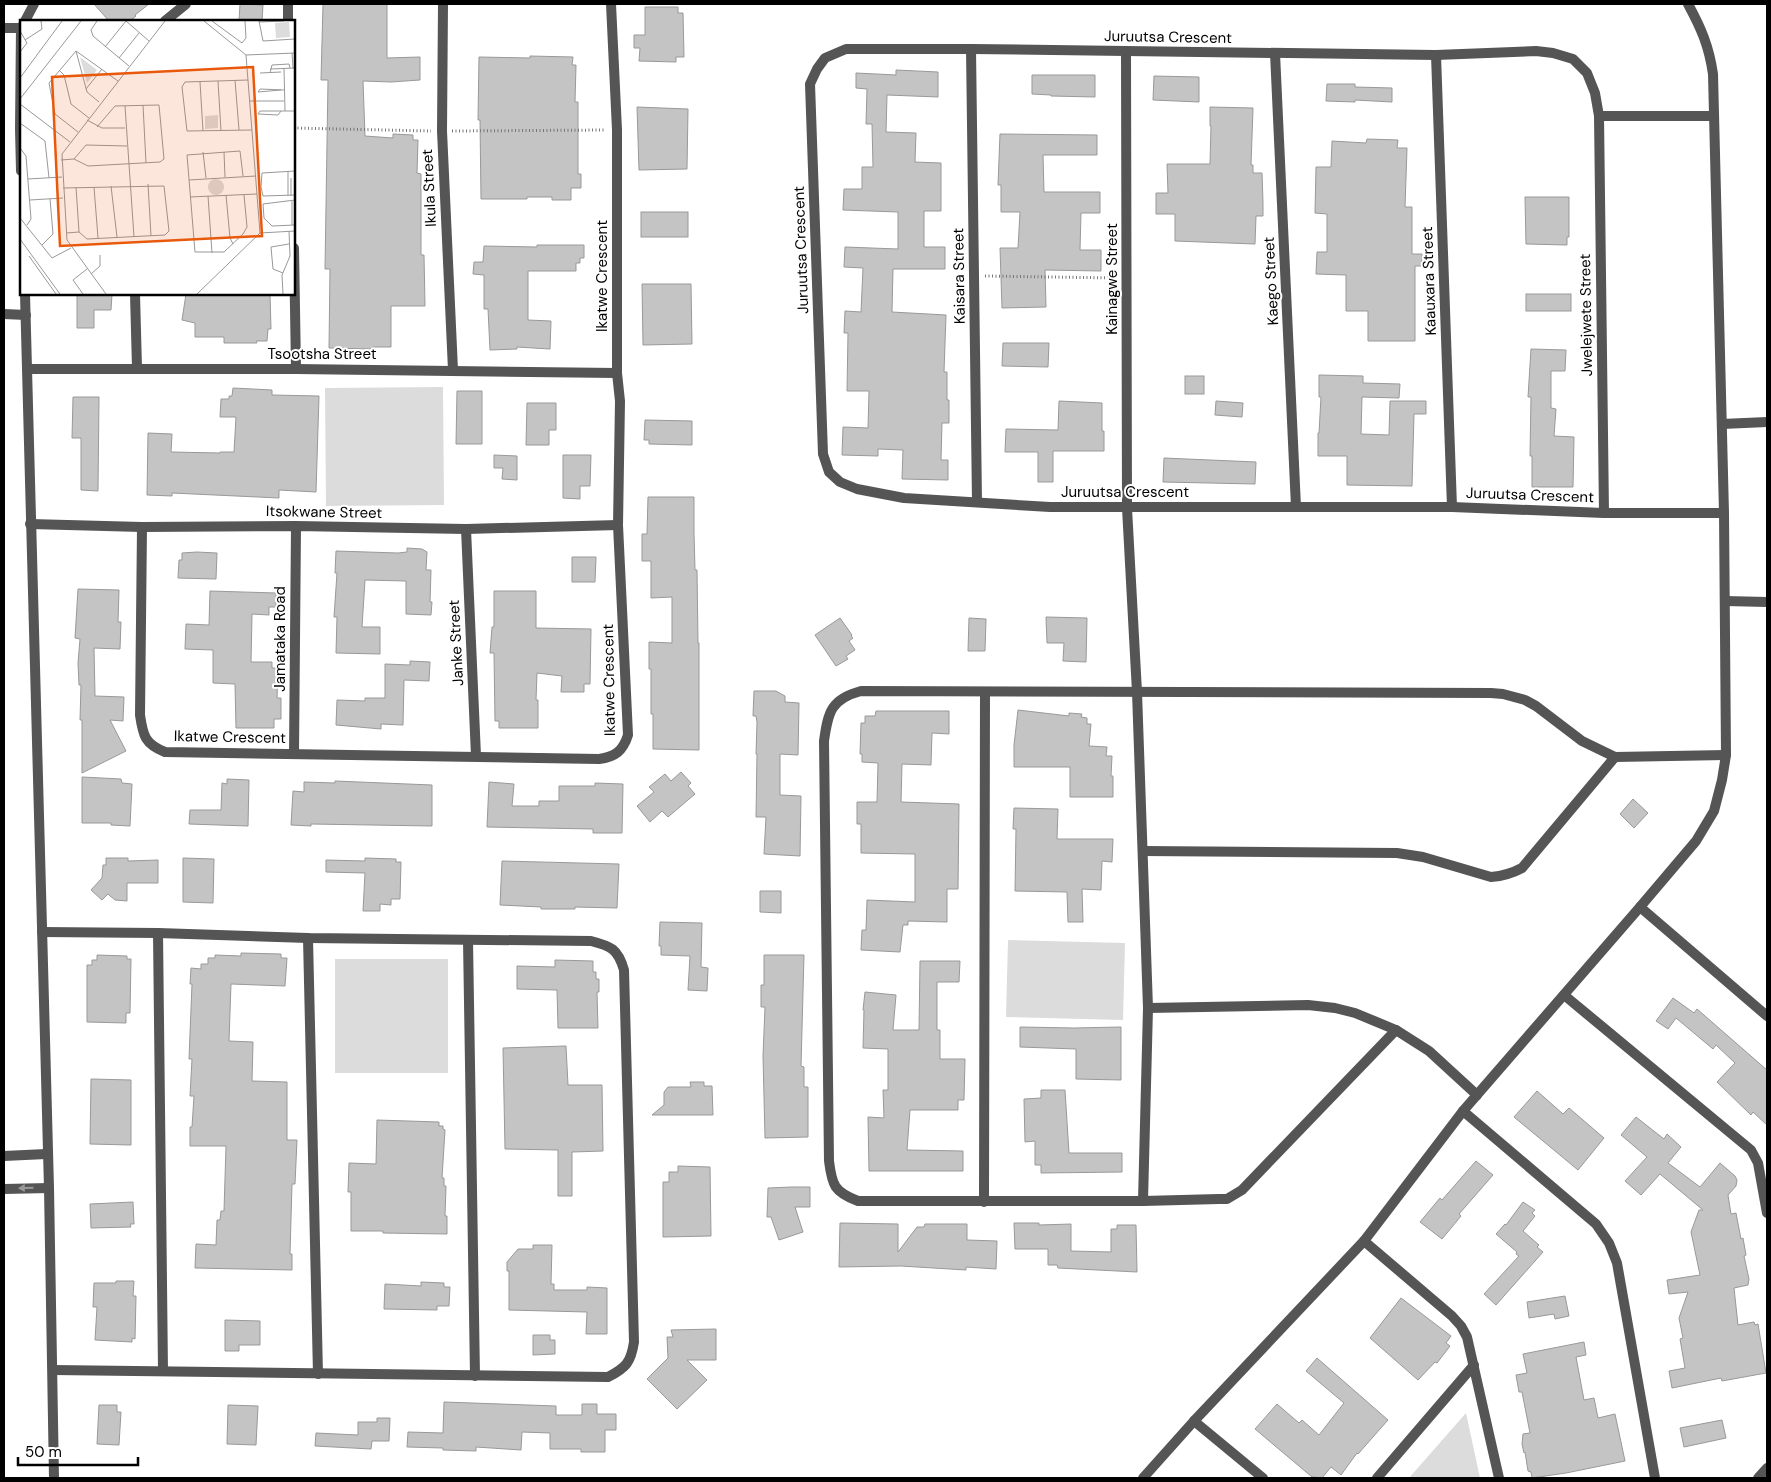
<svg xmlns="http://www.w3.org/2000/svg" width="1771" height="1482" font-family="'DM Sans',sans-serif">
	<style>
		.green { fill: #dcdcdc }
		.building { fill: #c4c4c4; stroke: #999 }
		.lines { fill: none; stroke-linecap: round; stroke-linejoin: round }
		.path { stroke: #777; stroke-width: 3; stroke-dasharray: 1 2.5; stroke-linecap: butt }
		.minor { stroke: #555; stroke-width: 10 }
		.oneway { fill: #999 }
		.labels { text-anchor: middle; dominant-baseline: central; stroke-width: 4; stroke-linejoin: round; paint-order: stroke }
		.street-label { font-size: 15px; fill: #000; stroke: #fff }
		.inset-road { fill: none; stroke: #999; stroke-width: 1 }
		.view { fill: #e8590c; fill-opacity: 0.15; stroke: #e8590c; stroke-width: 2.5 }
		.inset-edge { fill: none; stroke: #000; stroke-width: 2.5 }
	</style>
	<rect width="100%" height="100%" fill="#fff"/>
	<g class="green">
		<path d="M443 387 444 505 326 506 325 388Z"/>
		<path d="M1008 940 1125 943 1123 1020 1006 1017Z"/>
		<rect x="335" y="959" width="113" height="114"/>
		<path d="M1466 1413 1480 1478H1409Z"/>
	</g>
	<g class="building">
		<path d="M94 4H149L135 15 136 16 130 21H109Z"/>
		<path d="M240 4 263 5 262 21H239Z"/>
		<path d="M323 4H387V58L420 57V80L391 82 363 81 365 136 393 138V134L413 135V140H418L417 173 421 174V255H424L425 306H391V347H373V349L329 348 330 269H325L328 80H321Z"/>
		<path d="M645 7H678V13H683L684 57H676V62L639 61 640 48H634V35H645Z"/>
		<path d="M530 56 573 57 572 65H576L575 102H578V174H581V188H571V200H552V197H527V199H481L480 120H478L479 57 530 58Z"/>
		<path d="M896 70 938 72V97L887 95 886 132 916 133 915 162 941 163V211H924V247H945V269H893L892 312 946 315 944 372H947V400H949V423H942L941 460H948V480L902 479 903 450 878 449V456L842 455 843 427 868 428 869 391H847L848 333H844L845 311 861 312 863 268 844 267 845 247 898 249V212L843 210 844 189H862V167H873L872 124H866L867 89 856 88V73L896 75Z"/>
		<path d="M1032 75H1095V97L1051 96V95L1032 94Z"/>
		<path d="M1154 76 1199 77V102L1153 100Z"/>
		<path d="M1327 84H1355V87L1392 88V102L1355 100V102L1326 101Z"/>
		<path d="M637 107 688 109 687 169 639 170Z"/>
		<path d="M1210 107 1253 108 1251 165H1253V173H1262L1263 203V216H1256L1255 244 1175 241V214H1156V193H1168L1167 164H1210L1211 126H1210Z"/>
		<path d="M1000 134 1097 135V155H1043L1044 192H1100V213H1081L1080 250H1101V271L1045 270 1046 307 1002 308 1000 248H1018L1020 212H1001V185H998Z"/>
		<path d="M1367 139 1398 140 1397 148H1407L1405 207H1412V254H1422V266H1415V341H1368V311H1346V275L1316 274 1317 252H1327V214L1315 213 1316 167H1331L1332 141 1366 143Z"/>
		<path d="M1525 197H1569V237H1567V245L1526 244Z"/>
		<rect x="641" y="212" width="47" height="25"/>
		<path d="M537 245H584V258H580V263H576V271H528V320L551 321 550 349 517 347V349L490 350 488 309H484V275L473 274 474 262H483L484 246 537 247Z"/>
		<path d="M642 284H691L692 344 643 345Z"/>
		<path d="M77 294H112L111 310H94V328H77Z"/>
		<path d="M186 294H270L271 329H268L267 341H256L257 343H224V337H195V323L182 320Z"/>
		<rect x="1526" y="294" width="45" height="17"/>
		<path d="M1003 343H1049L1048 367 1002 366Z"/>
		<path d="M1531 349 1566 350 1565 371H1551V408L1556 409 1554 436 1574 437 1573 487H1532V456H1530L1531 397H1528Z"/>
		<path d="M1319 375 1363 376V383L1400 384 1399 398 1362 397 1361 434 1389 435 1390 401H1426V414H1414L1412 486 1347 485V456H1318V433H1319L1321 397H1319Z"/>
		<rect x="1185" y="376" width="19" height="18"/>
		<path d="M233 388 272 390V395L319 396 316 492 279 490V498L172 493V496L147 495 148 433 172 434 171 452 220 453V452H234L236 417H220L221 399H229V396H232Z"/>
		<path d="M457 391H482V444H456Z"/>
		<path d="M73 397H99L98 491 81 490V438H72Z"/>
		<path d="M1059 401 1102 403V431H1104V451H1053V482H1038V452H1005L1006 429 1058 430Z"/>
		<path d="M1216 401 1243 403 1242 417 1215 415Z"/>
		<path d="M527 403H556V430H549V445H526Z"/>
		<path d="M645 420 692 421V445L649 444V440H644Z"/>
		<path d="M494 455 517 456V480L502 479 503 468H494Z"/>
		<path d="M563 455H591L590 486H580V499L563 498Z"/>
		<path d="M1164 458 1256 462 1255 484 1163 482Z"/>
		<path d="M648 497H694V533L695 570H697L698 643H699V750L653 749V714H651V669H649V642L672 643V597L651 598V561H642V534H647Z"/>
		<path d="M407 548 422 549 427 552 426 570H431L430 602H432L431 615 406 614V581L365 580 362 627H380V654L336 653 337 617H334L337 573H335L336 551 398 553 407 552Z"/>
		<path d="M197 552 217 553 216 579 178 578 179 560H182V553Z"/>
		<path d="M572 557H596L595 582H572Z"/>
		<path d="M78 589 119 590 118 622H121L120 649 94 648 95 696 124 697 123 721 110 720 126 751 82 773V720H80L81 685H79L78 663 80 639 75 638Z"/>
		<path d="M210 591 276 593V607H269V615L252 614 251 662H272V668H278L277 698H281V719H274V728H236L235 684 213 683V650L185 649 186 624 209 625Z"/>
		<path d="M494 591H536V628L591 629 590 684H584V692H561L562 676 537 673 536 700H538V728H499V721H495L494 653H490L492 627H494Z"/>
		<path d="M1046 617 1087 618 1086 662 1063 661 1064 643H1047Z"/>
		<path d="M840 618 852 635 851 636 853 638 849 641 855 650 846 656 848 659 836 666 815 635Z"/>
		<path d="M969 618 986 619 985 651H968Z"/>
		<path d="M410 661 430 662 429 681 404 680 403 725 381 724V729L336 725 337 700 365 701V698H385V664L410 665Z"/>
		<path d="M754 691H776L785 696V702L799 703 798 755 780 754V795L801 796 800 856 764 854 766 817H756L757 754H756L757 722 756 716H753Z"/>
		<path d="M1018 710 1069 716V713L1082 714 1081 717 1087 718V724H1091L1089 746 1107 747 1106 756H1112L1111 776H1113V797H1070V767H1014V745Z"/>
		<path d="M876 711H949V734L932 733 931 765 902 764 901 802 959 804 958 889H947V922L908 921V925H903L900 952 861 950 862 930H866L867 900 915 902V854L861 853V824H857V802H877L878 763 862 762V754H860L861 723H865V716H875Z"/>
		<path d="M681 772 691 783 688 786 695 794 668 817 662 811 650 822 637 806 654 792 649 787 665 774 671 781Z"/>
		<path d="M82 777 121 779 122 783 132 784 130 826 111 825V823H82Z"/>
		<path d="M227 779 249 780 248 826 189 824 190 810H221L222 783 227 784Z"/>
		<path d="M335 781 432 785V826L311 824V826L291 825 293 791 304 792V782L335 783Z"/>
		<path d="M489 782 514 784 512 806H539V801H559V786H595V783L623 784 622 833H593V829L487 827Z"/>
		<path d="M1633 799 1648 813 1634 828 1620 814Z"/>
		<path d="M1014 808 1058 809 1057 839H1113L1112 862 1102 861 1101 890 1082 889 1083 922H1068L1067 892 1015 891 1016 829H1013Z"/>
		<path d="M106 858H128V861L158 860V883H127V901L115 900 108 894 102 900 91 890 102 878 103 865H106Z"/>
		<path d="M183 858 214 859 213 903 183 902Z"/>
		<path d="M365 858 396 859V862H401L400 899H391V905L380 904V911H363L365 873 326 872V860L365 861Z"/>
		<path d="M502 861 619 864 617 908 575 907V909H541V907L500 905Z"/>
		<path d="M760 891H781V913L760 912Z"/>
		<path d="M660 922 702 923 701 967 708 968 707 991 688 990 690 956 661 955V946H659Z"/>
		<path d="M241 953 281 954V958H287L285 986 231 984 229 1041 253 1042 252 1081 287 1082V1140H297L295 1184H292L290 1254H292V1270L195 1268 196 1244 216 1245 217 1220H220L221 1211H224L226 1146H190V1127H192L194 1096H190L192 1059H189L192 984H190L191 968 201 969V964H208V958H215V955L241 956Z"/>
		<path d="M97 955 127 956V959H131L130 1013H126V1023L87 1022V965H92V960H97Z"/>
		<path d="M764 955H804L801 1066 804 1067V1087H808V1137L765 1138 763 1056 765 1007H761V985H764Z"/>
		<path d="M555 960 593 961V972H596V979H599V992H597L598 1028H558L557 990 517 989V966L555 967Z"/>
		<path d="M920 961H960L959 982H937V1030H940V1059H965L964 1100H958V1110H910L907 1150 963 1151V1171H869L868 1117 884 1118 883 1090H888V1049L863 1048 864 1010H863L865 992 896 995 893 1030H919Z"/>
		<path d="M1673 998 1694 1013 1697 1009 1767 1070V1125L1753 1112 1751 1115 1717 1082 1735 1063 1716 1045 1713 1049 1676 1018 1668 1029 1656 1021Z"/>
		<path d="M1020 1027 1074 1028 1121 1027V1080L1076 1079V1049L1020 1047Z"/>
		<path d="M566 1046 568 1085H602L603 1151 572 1152V1196H558V1150L505 1149 503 1048Z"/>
		<path d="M91 1079 131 1080V1145L90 1144Z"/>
		<path d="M690 1082H704V1086H712L713 1115H652L664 1105V1092L668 1087H691Z"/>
		<path d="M1041 1090H1065L1069 1153H1122V1172L1041 1173V1165H1035V1141L1025 1142 1024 1099 1041 1098Z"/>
		<path d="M1537 1091 1563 1114 1569 1108 1604 1138 1578 1170 1514 1117Z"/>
		<path d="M1636 1117 1664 1139 1667 1134 1681 1147 1668 1163 1700 1187 1720 1163 1735 1176 1737 1180 1736 1186 1728 1195 1731 1214 1736 1213 1741 1239 1743 1238 1746 1255 1744 1256 1749 1279 1748 1285 1734 1288 1738 1325 1754 1322 1755 1325 1758 1324 1766 1373 1722 1381 1721 1378 1672 1388 1669 1371 1685 1368 1680 1339 1683 1338 1679 1318 1688 1292 1669 1294 1667 1280 1700 1275 1691 1232 1699 1210H1703L1660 1174 1641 1195 1625 1181 1647 1157 1621 1135Z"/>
		<path d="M377 1120 439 1122V1126H443V1129L445 1130 442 1178H444V1186H446L445 1216H447V1234L383 1233V1231H351V1192H348L349 1163 376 1164Z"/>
		<path d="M1476 1161 1493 1175 1459 1214 1461 1216 1442 1239 1420 1222 1440 1198 1442 1200Z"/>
		<path d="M678 1166 710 1167 711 1236 663 1237V1182H669V1172H678Z"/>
		<path d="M792 1187H810V1207H795L803 1232 779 1240 771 1217H767L768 1188Z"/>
		<path d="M133 1202 134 1224H130L131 1227 91 1228 90 1204Z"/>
		<path d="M1523 1202 1535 1210 1532 1213 1535 1216 1523 1231 1539 1245 1537 1247 1543 1252 1496 1305 1484 1294 1519 1256 1516 1254 1517 1252 1496 1234 1505 1224 1506 1225Z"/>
		<path d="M840 1223 898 1224V1252L917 1227H924L925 1224H967V1240L997 1241 996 1269 966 1267V1270L901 1266 839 1267Z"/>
		<path d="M1014 1223H1039V1225L1071 1224V1251L1111 1252V1229H1117V1225H1136L1137 1272 1058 1268 1057 1265H1048V1249H1015Z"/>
		<path d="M533 1245H552L551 1284H554V1290H587V1287L607 1288V1334H586L587 1312 509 1310V1271H507V1262L518 1249H533Z"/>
		<path d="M116 1281H134L133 1296H136L135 1339 132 1338V1342L95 1340 97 1307H93L94 1283H116Z"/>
		<path d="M421 1282 444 1283V1287H450L449 1306H437V1310L384 1309 385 1284 421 1286Z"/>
		<path d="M1565 1296 1569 1316 1555 1319 1554 1314 1529 1318 1527 1302Z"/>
		<path d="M1401 1298 1451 1336 1446 1343 1450 1346 1437 1363 1435 1362 1418 1380 1370 1338Z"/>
		<path d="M225 1320 260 1321V1345H239V1351H225Z"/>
		<path d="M716 1329V1360H687L707 1380 677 1409 647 1379 668 1358 667 1337H673L671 1330Z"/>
		<path d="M533 1335H550V1340H555V1354L533 1355Z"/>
		<path d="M1584 1342 1586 1355 1576 1357 1584 1400 1594 1398 1598 1418 1615 1414 1625 1461 1566 1473 1532 1478 1531 1472 1528 1471 1525 1452 1524 1453 1522 1444 1523 1434 1530 1433 1522 1392H1519L1516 1375 1527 1373 1523 1354Z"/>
		<path d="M1317 1358 1388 1420 1358 1454 1357 1453 1341 1475 1331 1467 1322 1478 1312 1477 1255 1429 1277 1404 1299 1423 1302 1420 1319 1435 1344 1403 1306 1371Z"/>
		<path d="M444 1402 556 1406V1415H582V1404H597V1414H616V1430H605V1452H581V1449H550V1433L522 1432 521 1450 476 1447V1451L443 1450V1448L407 1447 408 1432 443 1433Z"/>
		<path d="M99 1405H117V1412H121L119 1445 97 1444Z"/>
		<path d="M228 1405 258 1406 256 1445 227 1444Z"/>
		<path d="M377 1418H390L389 1441H372L371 1449 315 1446 316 1433 358 1435V1422H377Z"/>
		<path d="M1722 1420 1726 1438 1684 1447 1680 1428Z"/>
	</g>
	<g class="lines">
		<g class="path">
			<path d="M294 128 431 131"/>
			<path d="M452 131 606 130"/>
			<path d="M985 276 1116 278"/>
		</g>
		<g class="minor">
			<path d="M288 4V21"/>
			<path d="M443 4 442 131 453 370"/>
			<path d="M25 21 34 4"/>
			<path d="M165 21 186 4"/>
			<path d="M21 27 20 129 21 171"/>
			<path d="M4 28H21"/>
			<path d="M971 49 977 502"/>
			<path d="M1126 51 1127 508 1137 692 1148 1008 1143 1201"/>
			<path d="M1275 53 1296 507"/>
			<path d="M1436 55 1452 507"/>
			<path d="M1599 116 1604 513"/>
			<path d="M1713 116H1599L1595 93 1587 73 1573 59 1553 53 1536 51 1436 55 971 49H846L825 58 817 69 810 84 823 454 829 472 840 482 857 489 904 498 1050 507H1452L1604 513H1724"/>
			<path d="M294 248 296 369"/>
			<path d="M25 294 49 1188 54 1478"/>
			<path d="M135 294 137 368"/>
			<path d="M4 314 26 315"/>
			<path d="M28 369H296L617 373"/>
			<path d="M1722 424 1767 422"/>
			<path d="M30 524 142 527 296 526 466 529 618 525"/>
			<path d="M142 527 140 715C143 736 145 744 165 752L599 759C615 757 623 751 628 735L618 525 620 401 617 373V130L611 4"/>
			<path d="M466 529 476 756"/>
			<path d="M1725 601 1767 602"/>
			<path d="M294 753 296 526"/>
			<path d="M1143 851 1397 853 1423 857 1491 877C1503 876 1511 874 1522 868L1615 757"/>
			<path d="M1640 907 1767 1016"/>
			<path d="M42 932 158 933 308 938 591 941C611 946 618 949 624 970L634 1342C631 1362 626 1368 608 1377L53 1370"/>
			<path d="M158 933 163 1371"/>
			<path d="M308 938 318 1374"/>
			<path d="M468 940 475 1376"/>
			<path d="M1564 995 1751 1150 1758 1163 1767 1213"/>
			<path d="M1148 1008 1308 1005 1335 1008 1355 1013 1396 1030 1429 1051 1477 1095"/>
			<path d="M1396 1030 1242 1190 1227 1199H1219L1143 1201H858C834 1192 832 1185 829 1161L824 741C828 712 831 699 861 691L1491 693 1503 694 1525 700 1536 706 1582 741 1615 757 1726 755"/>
			<path d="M1463 1111 1596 1224 1609 1243 1617 1263 1655 1478"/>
			<path d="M4 1156 46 1154"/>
			<path d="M4 1189 49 1188"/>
			<path d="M984 1202 985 692"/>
			<path d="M1364 1241 1452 1316 1461 1326 1467 1337 1499 1478"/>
			<path d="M1194 1421 1263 1478"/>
			<path d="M1143 1478 1194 1421 1364 1241 1463 1111 1640 907 1696 841 1714 811 1722 780 1726 755 1724 513 1713 74C1709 46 1701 28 1688 4"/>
			<path d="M1377 1478 1474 1365"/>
			<path d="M1758 1478 1767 1468"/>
		</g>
	</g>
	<defs><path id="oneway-solid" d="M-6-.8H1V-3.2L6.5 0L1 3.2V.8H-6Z" transform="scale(1.25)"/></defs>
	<use class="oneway" href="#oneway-solid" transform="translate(26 1188) rotate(179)"/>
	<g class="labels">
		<g class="street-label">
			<text transform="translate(1168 37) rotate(1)">Juruutsa Crescent</text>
			<text transform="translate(429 188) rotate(-93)">Ikula Street</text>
			<text transform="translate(801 250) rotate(-92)">Juruutsa Crescent</text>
			<text transform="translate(602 276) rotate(-90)">Ikatwe Crescent</text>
			<text transform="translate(959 276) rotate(-91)">Kaisara Street</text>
			<text transform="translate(1112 279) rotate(-90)">Kainagwe Street</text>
			<text transform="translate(1271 281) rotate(-93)">Kaego Street</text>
			<text transform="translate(1429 281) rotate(-92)">Kaauxara Street</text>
			<text transform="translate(1586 315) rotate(-91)">Jwelejwete Street</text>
			<text x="322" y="354">Tsootsha Street</text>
			<text x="1125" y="492">Juruutsa Crescent</text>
			<text transform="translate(1530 495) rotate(2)">Juruutsa Crescent</text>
			<text transform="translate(324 512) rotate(1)">Itsokwane Street</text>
			<text transform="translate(280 639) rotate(-90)">Jamataka Road</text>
			<text transform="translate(456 643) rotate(-93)">Janke Street</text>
			<text transform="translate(609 680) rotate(-91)">Ikatwe Crescent</text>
			<text transform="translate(230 737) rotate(1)">Ikatwe Crescent</text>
		</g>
	</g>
	<g transform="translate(20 20)">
		<rect width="275" height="275" fill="#fff"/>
		<path d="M269 2 270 17 256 18 255 3ZM60 37 77 50 67 63ZM198 95V108L185 109V96ZM188 167a8 8 0 1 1 16 0a8 8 0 1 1-16 0Z" fill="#dcdcdc"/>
		<path class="inset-road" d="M77 1 71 10 73 16 109 46M192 1 222 23 226 18 225 1M239 1 243 21 275 19M239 2 264 1M0 11 7 23 0 32M5 20 22 9 21 1M85 27 106 1 129 21M56 31 67 72 79 82M272 33 273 48M226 35 275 33M99 38 119 13M264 48 265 91M250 49 275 48M39 50 44 55 51 84 69 98M240 53 261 52M250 53 252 45 269 44 270 48M0 58 42 1M215 60 219 110M228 60 165 62 162 67 167 111 232 110M198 61 201 111M180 62 183 111M66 69 82 49M261 70 238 72 240 69 264 70M0 79 61 1M230 81H264M0 84 50 122M123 85 126 143M105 86 114 217M261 91 258 95 238 94 240 91H275M67 100 82 108H105M0 103 25 121 29 158M58 112 35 94 29 63 56 31 98 61M0 128 6 136 11 199 7 205M183 132 186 158M204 132 205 157M54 139 66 125 107 126M41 140 54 139 68 146 140 142 144 139 139 85 95 86 77 107M268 151V176M275 151 242 153 241 167 243 176 275 175M223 156 220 131 167 135 175 232H204L223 214 227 207 224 175M271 158V176M8 159 42 157M169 160 236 156M128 164 131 216M91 166 97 217M56 167 59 212M74 167 78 218M43 168 144 166 149 211 145 215 67 219 59 212 46 213M206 175 210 218 213 224M188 176 192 233M170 177 237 174M10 180 43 178M275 180 243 184 244 198 252 206 275 205M272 181V205M0 198 32 238 51 228M240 213 275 211M0 219 40 274M22 225 33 214 30 179M9 236 36 274M263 253 253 249 251 227 269 224M71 254 80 246V235M63 274 53 260 67 249M86 274 47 220 42 134 145 1M177 274 240 213 226 35 184 1M263 274 262 255 270 236 269 211"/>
		<path class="view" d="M233 47 242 216 40 226 32 57Z"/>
		<rect width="275" height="275" class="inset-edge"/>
	</g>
	<rect width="1771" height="1482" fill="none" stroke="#000000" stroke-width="10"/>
	<path d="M18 1457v8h120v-8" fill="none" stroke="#000000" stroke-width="2.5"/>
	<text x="25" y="1457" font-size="15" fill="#000000" stroke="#ffffff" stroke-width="4" paint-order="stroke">50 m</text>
</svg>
